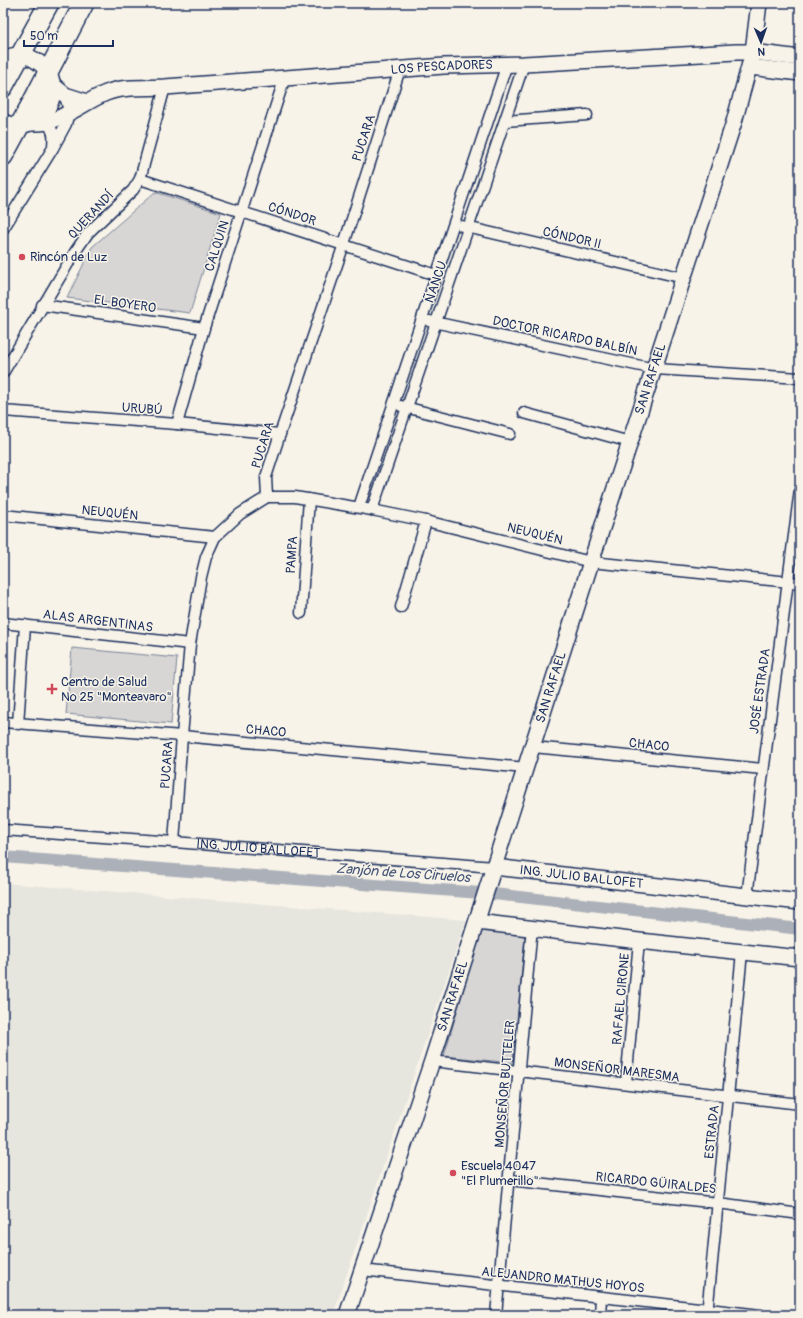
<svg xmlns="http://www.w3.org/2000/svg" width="803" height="1318" font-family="Pangolin,sans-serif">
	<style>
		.built { fill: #e6e5de }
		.green { fill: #d7d6d4; stroke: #798299 }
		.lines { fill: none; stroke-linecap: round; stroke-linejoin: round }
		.canal { stroke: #acb0b9; stroke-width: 12 }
		.street-casing { stroke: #1b2f5e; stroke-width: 13 }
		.secondary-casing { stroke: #1b2f5e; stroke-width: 18 }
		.highway-casing { stroke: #1b2f5e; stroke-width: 22 }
		.street { stroke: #f7f3e8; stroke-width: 10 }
		.secondary { stroke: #f7f3e8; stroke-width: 15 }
		.highway { stroke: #f7f3e8; stroke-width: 19 }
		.poi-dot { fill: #d1495b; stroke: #f7f3e8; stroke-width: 1.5 }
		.labels { text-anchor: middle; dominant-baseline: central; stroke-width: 3; stroke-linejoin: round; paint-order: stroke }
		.street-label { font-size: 13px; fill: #1b2f5e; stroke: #f7f3e8 }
		.poi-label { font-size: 13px; fill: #1b2f5e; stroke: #f7f3e8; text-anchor: start }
		.water-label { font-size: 14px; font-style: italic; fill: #465679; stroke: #f7f3e8 }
	</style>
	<rect width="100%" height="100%" fill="#f7f3e8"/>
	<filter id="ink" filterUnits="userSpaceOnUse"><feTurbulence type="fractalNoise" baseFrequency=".025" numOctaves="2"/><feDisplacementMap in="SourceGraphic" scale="8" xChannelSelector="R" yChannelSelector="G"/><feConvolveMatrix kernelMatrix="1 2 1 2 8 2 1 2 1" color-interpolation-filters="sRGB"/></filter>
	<g filter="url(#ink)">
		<path class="built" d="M3 883 466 920 333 1315H37L3 1305Z"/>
		<g class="green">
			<path d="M155 192 221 213 190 313 67 298 92 247Z"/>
			<path d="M72 648 177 658 171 724 66 714Z"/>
			<path d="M481 930 525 936 513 1063 444 1056Z"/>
		</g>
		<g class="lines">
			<path class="canal" d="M3 857 494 894 800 929"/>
			<defs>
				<g id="street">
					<path d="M505 121 587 115"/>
					<path d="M46 122C54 130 54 136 53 146"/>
					<path d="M140 179 436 275"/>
					<path d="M462 226 684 278"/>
					<path d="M3 229 53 148 66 124 69 112 65 95"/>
					<path d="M42 305 204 328"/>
					<path d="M429 321 655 369 800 378"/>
					<path d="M3 373 75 252 88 233 133 190 140 179 165 87"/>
					<path d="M401 406 510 434"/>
					<path d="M3 411 177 424 280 434"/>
					<path d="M524 413 630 442"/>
					<path d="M177 424 204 328 285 77"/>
					<path d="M267 497H295L372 510 426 521 591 562 800 583"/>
					<path d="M267 497 266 477 280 434 344 244 400 69"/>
					<path d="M359 507 507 64"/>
					<path d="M372 510 524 64"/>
					<path d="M3 515 215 537"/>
					<path d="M401 607 426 521"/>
					<path d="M301 613 309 499"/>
					<path d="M3 623 190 644"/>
					<path d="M3 722 182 736 526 768"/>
					<path d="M18 724 25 625"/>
					<path d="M533 747 763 769"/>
					<path id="s1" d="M3 830 174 842 494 867"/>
					<path d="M174 842 182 736 190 644 201 577 206 557 215 537 240 514 267 497"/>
					<path d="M747 896 800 489"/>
					<path d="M432 1061 800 1104"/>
					<path d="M626 1083 639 941"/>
					<path d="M509 1180 718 1203 800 1214"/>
					<path d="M362 1270 761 1315"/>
					<path d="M707 1314 742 952"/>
					<path d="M496 1315 532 927"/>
					<path d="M600 1315 601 1298"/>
				</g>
				<g id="secondary">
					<path d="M3 59C14 54 25 54 35 60 74 83 43 140 3 122"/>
					<path d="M750 67 800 73"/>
					<path d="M53 85 65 95 87 102"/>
					<path id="s2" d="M32 123C37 123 43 123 47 122 68 117 86 101 106 93 124 86 146 88 165 87L444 66 524 64 736 52H753L800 58"/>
					<path id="s3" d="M494 867 800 902"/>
					<path d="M477 922 639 941 800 958"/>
					<path id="s4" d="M347 1315 432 1061 591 562 734 122 753 52 759 3"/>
				</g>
				<g id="highway">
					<path d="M3 87 49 3"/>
					<path d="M3 156 33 101 84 3"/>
				</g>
			</defs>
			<use href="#street" class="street-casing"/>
			<use href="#secondary" class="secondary-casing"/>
			<use href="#highway" class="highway-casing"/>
			<use href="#street" class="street"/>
			<use href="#secondary" class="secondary"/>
			<use href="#highway" class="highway"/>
		</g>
	</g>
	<g class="poi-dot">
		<circle cx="22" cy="257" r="4"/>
		<path d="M50 683h4v4h4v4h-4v4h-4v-4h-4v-4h4z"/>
		<circle cx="453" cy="1173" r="4"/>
	</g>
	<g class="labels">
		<g class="street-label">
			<text stroke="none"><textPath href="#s2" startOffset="418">LOS PESCADORES</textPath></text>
			<text transform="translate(364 138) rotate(-72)">PUCARA</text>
			<text transform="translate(292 214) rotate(18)">CÓNDOR</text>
			<text transform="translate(91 215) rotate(-47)">QUERANDÍ</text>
			<text transform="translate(572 238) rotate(13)">CÓNDOR II</text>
			<text transform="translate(217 246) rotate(-72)">CALQUIN</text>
			<text transform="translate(436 282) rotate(-71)">ÑANCU</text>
			<text transform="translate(125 304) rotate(8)">EL BOYERO</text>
			<text transform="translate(565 336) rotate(12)">DOCTOR RICARDO BALBÍN</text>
			<text stroke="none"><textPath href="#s4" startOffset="984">SAN RAFAEL</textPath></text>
			<text transform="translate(142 409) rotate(4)">URUBÚ</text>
			<text transform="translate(263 445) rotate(-73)">PUCARA</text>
			<text transform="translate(110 513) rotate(6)">NEUQUÉN</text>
			<text transform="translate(535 534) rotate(14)">NEUQUÉN</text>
			<text transform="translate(292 555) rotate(-86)">PAMPA</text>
			<text transform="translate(98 621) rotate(7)">ALAS ARGENTINAS</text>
			<text stroke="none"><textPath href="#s4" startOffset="660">SAN RAFAEL</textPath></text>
			<text transform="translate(760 691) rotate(-82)">JOSÉ ESTRADA</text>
			<text transform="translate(266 731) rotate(5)">CHACO</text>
			<text transform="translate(649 745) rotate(6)">CHACO</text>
			<text transform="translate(167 765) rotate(-86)">PUCARA</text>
			<text stroke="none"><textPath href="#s1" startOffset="256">ING. JULIO BALLOFET</textPath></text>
			<text stroke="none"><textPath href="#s3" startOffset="88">ING. JULIO BALLOFET</textPath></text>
			<text stroke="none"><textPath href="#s4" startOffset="336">SAN RAFAEL</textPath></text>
			<text transform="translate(621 999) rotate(-85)">RAFAEL CIRONE</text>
			<text transform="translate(617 1070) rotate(7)">MONSEÑOR MARESMA</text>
			<text transform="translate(505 1084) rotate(-85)">MONSEÑOR BUTTELER</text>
			<text transform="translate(712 1132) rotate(-84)">ESTRADA</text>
			<text transform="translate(656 1183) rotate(6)">RICARDO GÜIRALDES</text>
			<text transform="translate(563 1280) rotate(6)">ALEJANDRO MATHUS HOYOS</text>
		</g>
		<g class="poi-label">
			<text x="30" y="257">Rincón de Luz</text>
			<text x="61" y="682">Centro de Salud<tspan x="61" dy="15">Nº 25 "Monteavaro"</tspan></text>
			<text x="461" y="1166">Escuela 4047<tspan x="461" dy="15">"El Plumerillo"</tspan></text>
		</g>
		<g class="water-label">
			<text transform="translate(403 873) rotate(4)">Zanjón de Los Ciruelos</text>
		</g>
	</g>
	<rect width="803" height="1318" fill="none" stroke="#f7f3e8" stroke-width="16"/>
	<rect x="8" y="8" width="787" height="1302" fill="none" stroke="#1b2f5e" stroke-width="1.5" filter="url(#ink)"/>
	<g transform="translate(761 42) rotate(178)" stroke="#f7f3e8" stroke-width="3" paint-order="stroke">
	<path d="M0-3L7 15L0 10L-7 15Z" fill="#1b2f5e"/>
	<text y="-6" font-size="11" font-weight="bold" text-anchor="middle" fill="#1b2f5e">N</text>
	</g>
	<path d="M24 40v6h89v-6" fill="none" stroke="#1b2f5e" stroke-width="2"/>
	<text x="30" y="40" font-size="12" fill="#1b2f5e" stroke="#f7f3e8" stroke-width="3" paint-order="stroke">50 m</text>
</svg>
